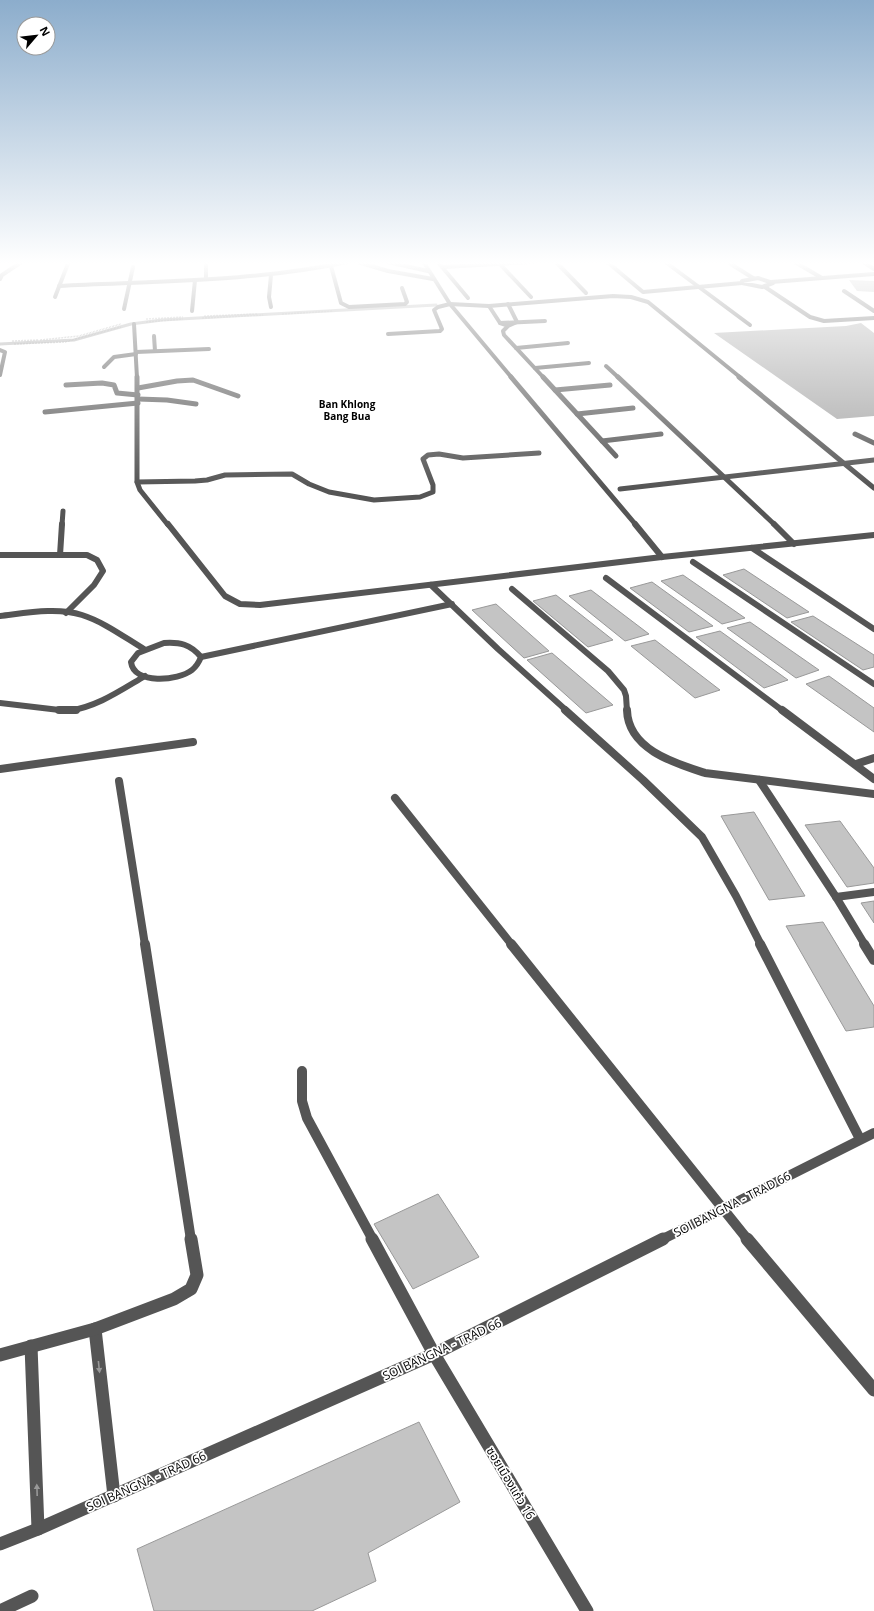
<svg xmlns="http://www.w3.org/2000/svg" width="874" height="1611" font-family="'Open Sans','Noto Sans Thai',sans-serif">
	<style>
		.water { fill: #a3a3a3 }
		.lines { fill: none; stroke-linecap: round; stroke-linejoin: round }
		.stream { stroke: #a3a3a3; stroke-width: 3 }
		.building { fill: #c4c4c4; stroke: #999 }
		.path { stroke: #777; stroke-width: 1.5; stroke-dasharray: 0.5 1; stroke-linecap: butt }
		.lane-far1 { stroke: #555; stroke-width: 4 }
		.lane { stroke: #555; stroke-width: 13 }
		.street-far5 { stroke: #555; stroke-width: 4 }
		.street-far4 { stroke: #555; stroke-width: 5 }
		.street-far3 { stroke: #555; stroke-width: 6 }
		.street-far2 { stroke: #555; stroke-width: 8 }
		.street-far1 { stroke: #555; stroke-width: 10 }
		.street { stroke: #555; stroke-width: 13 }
		.oneway { fill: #999 }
		.labels { text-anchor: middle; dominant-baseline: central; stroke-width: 3.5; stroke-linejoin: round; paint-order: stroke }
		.far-quarter-label { font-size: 10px; font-weight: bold; fill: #000; stroke: #fff }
		.near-street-label { font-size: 12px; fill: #000; stroke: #fff }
	</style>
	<rect width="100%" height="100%" fill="#fff"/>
	<g class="water">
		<path d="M849 280 874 281V292L857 291Z"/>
		<path d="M861 323 874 333V416L837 419 714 333 846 326Z"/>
	</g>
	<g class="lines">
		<path class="stream" d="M0 344 74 340 131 324 162 320 436 305"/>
	</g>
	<g class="building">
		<path d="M744 569 809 612 787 618 723 575Z"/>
		<path d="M683 575 745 618 722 624 661 581Z"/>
		<path d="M652 582 713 626 689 632 630 588Z"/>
		<path d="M591 590 649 634 625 641 569 596Z"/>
		<path d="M556 595 613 640 588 647 533 601Z"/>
		<path d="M496 604 549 651 524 658 472 610Z"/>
		<path d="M813 616 874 655V667L863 670 791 622Z"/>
		<path d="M750 622 819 670 796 678 727 628Z"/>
		<path d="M720 631 788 680 764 688 696 637Z"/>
		<path d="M655 640 720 690 695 698 631 646Z"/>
		<path d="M552 653 613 705 586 713 527 660Z"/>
		<path d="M829 676 874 708V732L806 684Z"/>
		<path d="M754 812 805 896 769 900 721 816Z"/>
		<path d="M840 821 874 868V883L847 887 805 825Z"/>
		<path d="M874 901V923L861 903Z"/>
		<path d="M823 922 874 1006V1027L846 1031 786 926Z"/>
		<path d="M438 1194 479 1257 413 1289 374 1224Z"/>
		<path d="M419 1422 460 1502 368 1553 376 1581 312 1611H154L137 1549Z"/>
	</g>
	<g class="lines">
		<g class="path">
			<path d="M282 314 333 311"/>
			<path d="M204 316 258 314"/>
			<path d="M202 318 263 315"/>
			<path d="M146 319 183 317"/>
			<path d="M146 322 183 319"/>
			<path d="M40 340 79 336 121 324"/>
			<path d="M12 341 39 340"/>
			<path d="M14 344 65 342 121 327"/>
		</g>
		<path class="lane-far1" d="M388 334 440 331 442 329 434 310 438 307 450 304"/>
		<path class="lane" d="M0 1611 32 1596"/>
		<g class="street-far5">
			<path d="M354 261 388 271 433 279"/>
			<path d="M383 261 428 271"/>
			<path d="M423 261 450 304 512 378"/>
			<path d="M437 261 468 298"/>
			<path d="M555 261 586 293"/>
			<path d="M606 261 643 292 742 283"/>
			<path d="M664 261 750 325"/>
			<path d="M726 261 753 278"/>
			<path d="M793 261 822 278"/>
			<path d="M862 261 874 269"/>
			<path d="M498 262 531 297"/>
			<path d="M206 263V279"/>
			<path d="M331 266 341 303 349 307 405 304 407 302 402 288"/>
			<path d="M443 267 549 261"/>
			<path d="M271 275 269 297 271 307"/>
			<path d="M758 278 773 283 762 287 742 283V281Z"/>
			<path d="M0 279 2 275 23 261"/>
			<path d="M771 282 874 274"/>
			<path d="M59 286C157 281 256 282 352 261"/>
			<path d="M765 287 810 317 824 321 874 318"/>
			<path d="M844 291 874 311"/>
			<path d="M55 297 69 261"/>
			<path d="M450 304 489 306 613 296 631 297 648 302 741 378"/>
			<path d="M508 304 517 322 508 326 503 331 504 335 544 378"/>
			<path d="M489 306 500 323 506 325"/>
			<path d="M124 309 133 267"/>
			<path d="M192 311 195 280"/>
			<path d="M500 323 545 321"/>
			<path d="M134 324 137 378"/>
			<path d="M154 336 155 351"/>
			<path d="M516 348 568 343"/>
			<path d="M0 350 5 352 0 375"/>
			<path d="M136 352 209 349"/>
			<path d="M606 366 619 378"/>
			<path d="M104 367 114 357 136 354"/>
			<path d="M535 368 589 363"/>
		</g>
		<g class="street-far4">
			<path d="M137 377V482L140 490 168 525"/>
			<path d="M511 377 636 525"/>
			<path d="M543 377 616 456"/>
			<path d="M618 377 775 525"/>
			<path d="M739 377 874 488"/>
			<path d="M66 385 102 383 114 385 117 393 138 395"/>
			<path d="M138 388 177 381 193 380 238 396"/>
			<path d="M555 390 610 385"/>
			<path d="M138 399 167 400 196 404"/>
			<path d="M45 412 138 403"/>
			<path d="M577 414 633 408"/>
			<path d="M855 434 874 443"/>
			<path d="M602 441 661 434"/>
			<path d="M137 482 195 481 207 480 225 475 292 474 309 484 329 492 374 500 420 497 433 492V485L423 459 428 455 439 454 463 458 539 453"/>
			<path d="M620 489 874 460"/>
			<path d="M62 525 63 511"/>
		</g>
		<g class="street-far3">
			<path d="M168 524 225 596 240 604 260 605 662 557 874 535"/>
			<path d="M635 524 662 557"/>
			<path d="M774 524 794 544"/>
			<path d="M752 548 874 629"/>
			<path d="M0 555H87L97 560 103 571 94 585 66 613"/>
			<path d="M60 555 62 524"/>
			<path d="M693 562 874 684"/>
			<path d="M606 578 783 711"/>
			<path d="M431 585 498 649 567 711"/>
			<path d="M512 589 608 671 624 690 626 696 627 711"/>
			<path d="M0 616C26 613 57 607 82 615 104 622 124 637 144 649"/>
			<path d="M164 643C180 642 190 644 201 657 199 662 197 666 192 670 178 681 134 685 131 662L138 653Z"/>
			<path d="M201 657 452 604"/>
			<path d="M0 703 68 711"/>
			<path d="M68 711C97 707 121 690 145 676"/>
		</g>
		<g class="street-far2">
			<path d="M59 710H76"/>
			<path d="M565 710 643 780 702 837 736 896 761 945"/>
			<path d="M627 710C628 749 674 763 705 773L874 794"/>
			<path d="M782 710 874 779"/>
			<path d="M856 764 874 758"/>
			<path d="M0 769 193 742"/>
			<path d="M759 780 836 897 865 945"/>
			<path d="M119 781 145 945"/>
			<path d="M395 798 512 945"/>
			<path d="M836 897 874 892"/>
		</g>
		<g class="street-far1">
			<path d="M145 944 191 1240"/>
			<path d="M511 944 748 1240"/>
			<path d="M760 944 860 1139"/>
			<path d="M864 944 874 960"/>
			<path d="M302 1071V1101L307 1118 373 1240"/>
			<path d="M661 1240 874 1133"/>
		</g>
		<g class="street">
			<path d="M372 1239 434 1354 587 1611"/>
			<path d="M747 1239 874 1390"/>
			<path d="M95 1329 114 1496"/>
			<path d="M31 1346 38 1529"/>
			<path d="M0 1355 95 1329 174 1299 191 1289 197 1275 191 1239"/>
			<path d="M0 1544 38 1529 434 1354 663 1239"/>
		</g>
	</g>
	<defs><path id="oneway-solid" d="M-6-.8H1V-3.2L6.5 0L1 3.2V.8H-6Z"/></defs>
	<g class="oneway">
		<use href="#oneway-solid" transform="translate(99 1367) rotate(84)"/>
		<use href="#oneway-solid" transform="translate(37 1490) rotate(-92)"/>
	</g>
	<linearGradient id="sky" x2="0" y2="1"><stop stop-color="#8cadcc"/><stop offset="0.54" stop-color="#fff"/><stop offset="1" stop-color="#fff" stop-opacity="0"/></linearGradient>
	<rect width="874" height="487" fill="url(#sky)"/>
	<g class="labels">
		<g class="far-quarter-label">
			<text x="347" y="404">Ban Khlong<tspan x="347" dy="12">Bang Bua</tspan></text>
		</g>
		<g class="near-street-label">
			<text transform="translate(732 1204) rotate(-27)">SOI BANGNA - TRAD 66</text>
			<text transform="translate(442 1349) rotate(-25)">SOI BANGNA - TRAD 66</text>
			<text transform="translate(146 1481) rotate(-24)">SOI BANGNA - TRAD 66</text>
			<text transform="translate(511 1483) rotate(59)">ซอยเมืองแก้ว 16</text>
		</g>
	</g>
	<g transform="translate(36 36) rotate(62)"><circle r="19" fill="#ffffff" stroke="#999999"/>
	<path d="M0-3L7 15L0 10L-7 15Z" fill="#000000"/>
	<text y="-6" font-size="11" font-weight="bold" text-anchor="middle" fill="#000000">N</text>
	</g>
</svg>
